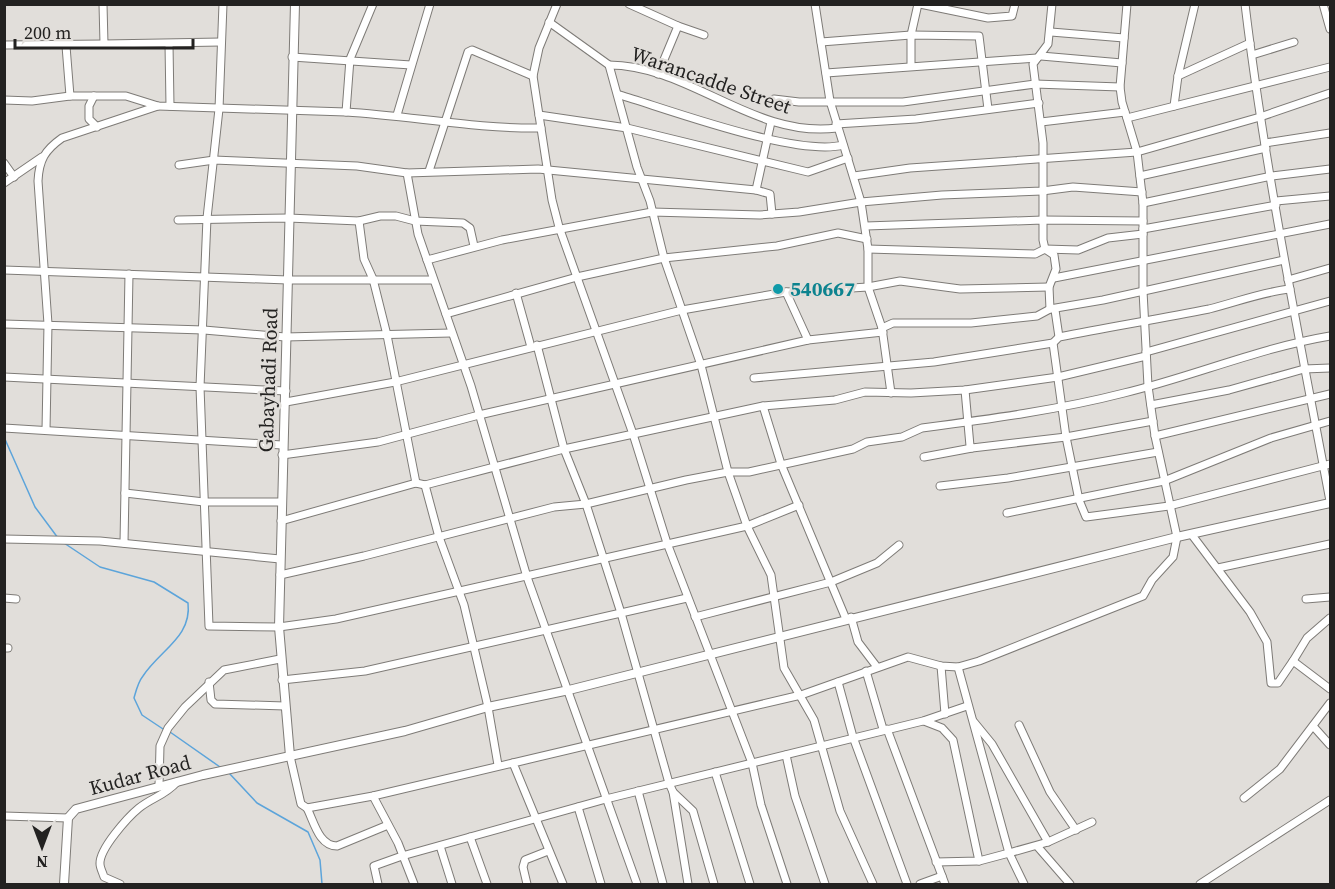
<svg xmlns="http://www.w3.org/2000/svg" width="1335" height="889" font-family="'Source Serif 4',serif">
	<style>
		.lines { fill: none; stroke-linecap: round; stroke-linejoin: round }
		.stream { stroke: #5ca4da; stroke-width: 1.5 }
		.minor-casing { stroke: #7e7b77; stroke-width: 9 }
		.tertiary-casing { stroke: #7e7b77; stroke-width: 10 }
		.minor { stroke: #fff; stroke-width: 7 }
		.tertiary { stroke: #fff; stroke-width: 8 }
		.culture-dot { fill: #0f9aa8; stroke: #e1deda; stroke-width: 2 }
		.labels { text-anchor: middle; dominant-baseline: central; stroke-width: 5; stroke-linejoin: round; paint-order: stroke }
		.street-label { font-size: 20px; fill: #232221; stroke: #e1deda }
		.culture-label { font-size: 20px; font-weight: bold; fill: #0d838f; stroke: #e1deda; text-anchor: start }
	</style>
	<rect width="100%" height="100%" fill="#e1deda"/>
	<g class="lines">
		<g class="stream">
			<path d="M4 437 35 507 58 538"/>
			<path d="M64 543 100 567 154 582 188 603C192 637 160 650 143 676 138 682 136 691 134 698L142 715 163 729"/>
			<path d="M170 732 220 767"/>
			<path d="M229 773 257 803 308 832 320 860 322 884"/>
		</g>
		<defs>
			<g id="minor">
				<path d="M103 4 104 44 221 42"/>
				<path d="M223 4 219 109 207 218 200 387 209 626 279 627 336 619 747 526 799 505"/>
				<path d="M557 4 539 48 533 76 552 200 559 227 633 434 667 543 752 763 761 805 787 884"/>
				<path d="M629 4 678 26 658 74"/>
				<path d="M815 4 830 101 861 202 868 249V287L882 328 891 393"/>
				<path d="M920 4 988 18 1012 16 1015 4"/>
				<path d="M1245 4C1265 171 1299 336 1330 501"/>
				<path d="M1323 4 1330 29"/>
				<path d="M549 22 609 65 637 167 650 201 664 258 701 365 728 472 747 526 771 575 784 668 814 720 840 811 873 884"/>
				<path d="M678 26 704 35"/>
				<path d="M1051 32 1124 38"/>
				<path d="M821 42 911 35 979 36 988 109"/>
				<path d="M169 44 170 106"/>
				<path d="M4 45 104 44"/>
				<path d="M66 46 70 96"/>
				<path d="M1252 55 1294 42"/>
				<path d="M1041 56 1122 63"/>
				<path d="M292 57 411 65"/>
				<path d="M609 65C689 65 754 139 837 128"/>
				<path d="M911 66V35L918 4"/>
				<path d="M826 73 1037 58"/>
				<path d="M1178 76 1250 43"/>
				<path d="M620 95C670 110 797 157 843 145"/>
				<path d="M94 96 89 106V119L97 127"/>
				<path d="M774 99 799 102H903L1035 84 1120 87"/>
				<path d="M4 100 32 101 70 96H126L158 106 346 112 350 59 373 4"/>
				<path d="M1174 106 1178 76 1195 4"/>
				<path d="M346 112C412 116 476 129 541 128"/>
				<path d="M397 115 430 4"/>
				<path d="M539 115 627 128 808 172 848 158"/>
				<path d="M1127 118 1330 67"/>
				<path d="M1041 122 1125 112"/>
				<path d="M836 124 916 119 1039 103"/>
				<path d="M1265 143 1330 133"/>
				<path d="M4 163 14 177"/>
				<path d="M179 165 214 160 357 166 407 173 538 169 756 190 770 194 772 214"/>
				<path d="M429 171 468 52 472 50 533 76"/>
				<path d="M407 173 418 234 471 386 527 577 637 884"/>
				<path d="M854 176 910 168 1137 152 1260 117 1330 93"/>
				<path d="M1140 176 1266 148"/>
				<path d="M4 183 42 157"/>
				<path d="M756 190 771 122"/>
				<path d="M1276 201 1330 196"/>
				<path d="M1143 203 1272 176 1330 169"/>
				<path d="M178 220 288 218 359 221 380 216H396L415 221 463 223 470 228 474 246"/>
				<path d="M359 221 364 259 373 279 387 335 416 483"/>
				<path d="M866 226 1043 220 1143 221"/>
				<path d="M1143 229 1276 205"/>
				<path d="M868 249 1035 254 1045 249 1078 250 1108 238 1143 234"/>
				<path d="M427 260 502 240 652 212 760 215 799 212 861 202 942 195 1042 191 1073 187 1142 192"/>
				<path d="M4 270 288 280H433"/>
				<path d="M1054 278 1330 224"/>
				<path d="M1288 280 1330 268"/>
				<path d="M786 292 808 340"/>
				<path d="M516 293 531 347"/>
				<path d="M1050 309 1049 287 1056 269 1054 255 1045 249 1043 240V143L1033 64 1048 44 1052 4"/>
				<path d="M1055 310 1059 337"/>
				<path d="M446 314 577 277 664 258 777 246 838 233 867 239"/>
				<path d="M4 324 204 330 285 337 451 333"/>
				<path d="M882 328 893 323H971L1037 316 1050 309 1103 300 1284 260"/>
				<path d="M1053 343 1066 437 1079 500 1086 517 1169 506 1330 464"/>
				<path d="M537 345 564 449 586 504 621 613 669 783 673 792 693 811 714 884"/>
				<path d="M1146 352 1330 301"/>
				<path d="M4 377 286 391"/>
				<path d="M754 378 934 362 1053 343 1059 337C1109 327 1159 319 1209 309 1237 302 1262 292 1290 289"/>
				<path d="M965 390 970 446 972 448 1066 437 1153 421"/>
				<path d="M286 402 395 382 682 310 786 292 868 287 900 281 960 289 1049 287"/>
				<path d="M1151 405 1229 390 1304 369 1330 368"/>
				<path d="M763 406 781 464 846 619"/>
				<path d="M4 428 282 445"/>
				<path d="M46 430 48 324 38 181C39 160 45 150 62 138L158 106"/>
				<path d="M1155 436 1330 394"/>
				<path d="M282 455 378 442 479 415 808 340 883 332"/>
				<path d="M924 457 972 448"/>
				<path d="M425 485 439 537 464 605 488 707 498 765"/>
				<path d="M940 486 1008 478 1158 452"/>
				<path d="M125 493 204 502H281"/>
				<path d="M1007 513 1164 481 1271 438 1330 421"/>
				<path d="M281 521 416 483 425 485 564 449 763 406 835 400 865 392 911 393 965 390 1058 377 1146 356"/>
				<path d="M1192 535 1250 612 1267 642 1271 683H1278L1293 661 1330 689"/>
				<path d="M4 539 100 541 280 559"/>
				<path d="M124 543 129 274"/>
				<path d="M1218 568 1330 544"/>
				<path d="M280 575 364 556 554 507 586 504 686 480 728 472H749L853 449 867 442 902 437 922 428C990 419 1058 410 1124 393 1194 376 1259 348 1330 336"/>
				<path d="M4 598 16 599"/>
				<path d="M1306 599 1330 597"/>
				<path d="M695 617 831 582 877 563 899 545"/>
				<path d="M851 617 858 642 877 667"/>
				<path d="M4 648H8"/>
				<path d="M1293 661 1307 638 1330 618"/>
				<path d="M941 666 945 714"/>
				<path d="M958 667 1009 853 1048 842 1092 822"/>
				<path d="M866 671 883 729"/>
				<path d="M282 680 365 671 687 598"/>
				<path d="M209 682 211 700 215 704 285 706"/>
				<path d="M838 682 853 737 907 884"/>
				<path d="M924 721 942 728 953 740 979 861"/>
				<path d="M974 722 992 744 1048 842"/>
				<path d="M1019 725 1050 792 1076 830"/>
				<path d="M1313 726 1330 745"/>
				<path d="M887 729 945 884"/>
				<path d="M786 755 795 796 825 884"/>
				<path d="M290 756 301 804 307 808 373 796 513 763"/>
				<path d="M715 772 750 884"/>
				<path d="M159 786 160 746 168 728 185 707 224 670 280 659"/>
				<path d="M638 791 663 884"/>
				<path d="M673 792 688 884"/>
				<path d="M373 796 398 843 414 884"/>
				<path d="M1244 798 1280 769 1330 703"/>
				<path d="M578 807 601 884"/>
				<path d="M307 808C314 822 319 846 337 846L388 825"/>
				<path d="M4 816 68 818"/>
				<path d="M470 837 487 884"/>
				<path d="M440 846 452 884"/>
				<path d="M1037 846 1070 884"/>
				<path d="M936 862 979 861 1009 853 1024 884"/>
				<path d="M120 884 104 877C103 873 100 868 100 864 99 849 128 817 139 808 153 797 164 796 177 782"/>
				<path d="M378 884 374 866 402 856 606 799 923 721 967 706"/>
				<path d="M527 884 523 867 525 860 548 851"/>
				<path d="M563 884 513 763 801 695 908 657 941 666 958 667 979 661 1143 596 1152 580 1173 557 1177 537 1155 436 1148 386 1143 291V203L1137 152 1122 102 1120 87 1127 4"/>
				<path d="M920 884 942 876"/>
				<path d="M1200 884 1330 800"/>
			</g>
			<g id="tertiary">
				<path d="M290 756 279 627 295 4"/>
				<path d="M64 884 68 818 76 809 203 775 405 731 488 707 569 690 1177 537 1330 503"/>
			</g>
		</defs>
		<use href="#minor" class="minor-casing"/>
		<use href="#tertiary" class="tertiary-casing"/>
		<use href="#minor" class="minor"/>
		<use href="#tertiary" class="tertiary"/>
	</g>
	<circle class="culture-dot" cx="778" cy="289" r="6"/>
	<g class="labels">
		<g class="street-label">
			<text transform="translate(711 80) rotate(19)">Warancadde Street</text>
			<text transform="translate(268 380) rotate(-88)">Gabayhadi Road</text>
			<text transform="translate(140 775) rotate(-15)">Kudar Road</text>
		</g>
		<g class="culture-label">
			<text x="790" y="289">540667</text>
		</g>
	</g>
	<rect width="1335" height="889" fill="none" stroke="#232221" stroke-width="12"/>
	<g transform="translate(42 847) rotate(180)" stroke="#e1deda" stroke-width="4.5" paint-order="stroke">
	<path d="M0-4.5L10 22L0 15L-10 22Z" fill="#232221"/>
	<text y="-9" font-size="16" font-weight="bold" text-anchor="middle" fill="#232221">N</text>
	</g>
	<path d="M15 39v9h178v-9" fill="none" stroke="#232221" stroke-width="3"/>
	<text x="24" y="39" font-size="18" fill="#232221" stroke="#e1deda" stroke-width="4.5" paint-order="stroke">200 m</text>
</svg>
